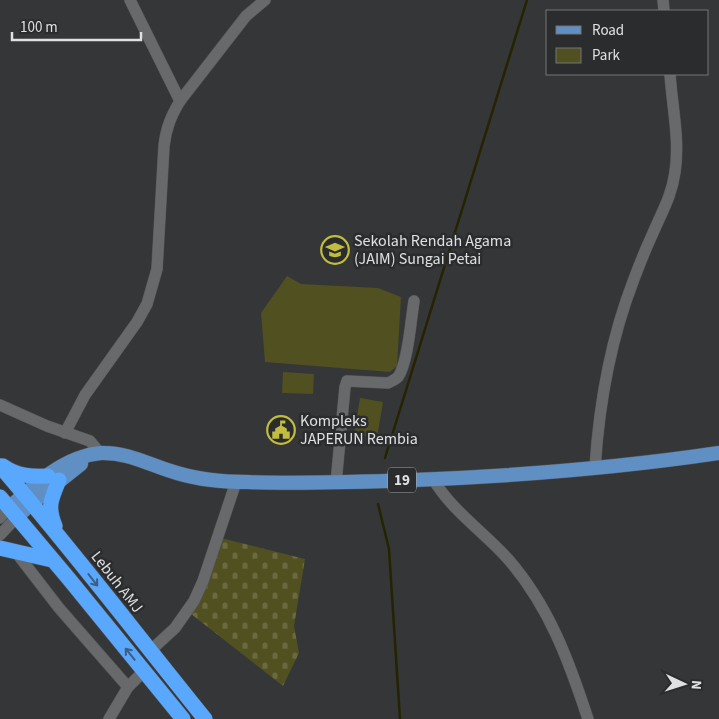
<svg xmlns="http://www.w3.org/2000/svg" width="719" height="719" font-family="'Source Sans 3',sans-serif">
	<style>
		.green { fill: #515020 }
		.cemetery { fill: url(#cemetery-stones) }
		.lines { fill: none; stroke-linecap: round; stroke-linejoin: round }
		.stream { stroke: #262400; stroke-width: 2.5 }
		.minor-casing { stroke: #535456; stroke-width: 12 }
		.major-casing { stroke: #535456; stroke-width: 15 }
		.highway-casing { stroke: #535456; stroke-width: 16 }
		.minor { stroke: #67696b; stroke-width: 11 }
		.major { stroke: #5f8fc3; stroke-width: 14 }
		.highway { stroke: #59a8fe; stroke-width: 15 }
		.oneway { stroke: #3d5e81 }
		.labels { text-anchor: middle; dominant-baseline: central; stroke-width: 5; stroke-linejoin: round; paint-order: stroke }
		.shield { fill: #2b2c2e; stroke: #a9aaab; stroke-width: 1 }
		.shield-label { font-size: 15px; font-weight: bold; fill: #dfe0e1 }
		.poi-label { font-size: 16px; fill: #dfe0e1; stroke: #2b2c2e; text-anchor: start }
		.street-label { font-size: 16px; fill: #dfe0e1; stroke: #2b2c2e }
	</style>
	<defs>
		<pattern id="cemetery-stones" width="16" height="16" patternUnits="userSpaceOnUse" patternTransform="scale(1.25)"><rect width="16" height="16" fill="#515020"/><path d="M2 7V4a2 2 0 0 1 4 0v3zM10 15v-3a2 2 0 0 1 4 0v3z" fill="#6a6940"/></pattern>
	</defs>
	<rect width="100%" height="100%" fill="#353638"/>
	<g class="green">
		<path d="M287 276 301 284 378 288 401 297 397 366 390 372 265 362 261 313Z"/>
		<path d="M283 372 314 374 313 394 282 393Z"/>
		<path d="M360 398 383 402 377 438 354 435Z"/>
	</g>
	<path class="cemetery" d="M221 538 305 559 294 626 299 653 283 686 191 614Z"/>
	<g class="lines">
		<g class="stream">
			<path d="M385 458 527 0"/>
			<path d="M378 504 389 549 400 719"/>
		</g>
		<defs>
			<g id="minor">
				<path d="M130 0 180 101"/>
				<path d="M663 0 664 11"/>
				<path d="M0 405 47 426 90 441 100 453"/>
				<path d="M65 433 85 395 137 322 147 304 157 269 164 146C166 128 171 116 180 101L246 16 265 0"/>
				<path d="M595 468C599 405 611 338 634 279 640 263 646 248 653 233 662 212 672 195 675 172 680 140 672 106 670 74"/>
				<path d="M433 479C452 511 484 532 508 559 549 606 569 661 588 719"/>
				<path d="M336 483 345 387 347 381 388 383C392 381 395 380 398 377 408 363 411 319 414 301"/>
				<path d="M0 518 9 508"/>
				<path d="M0 535 17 517"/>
				<path d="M15 551 59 608 128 687"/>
				<path d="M150 651 175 628 194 601 203 581 236 482"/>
				<path d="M109 719 128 687 144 671"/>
			</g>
			<g id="major">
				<path d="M9 508C35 484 65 456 101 453 129 452 151 466 177 473 200 480 225 482 248 482 304 484 359 482 414 480 516 476 618 468 719 453"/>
				<path d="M17 517 32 503 81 464"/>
			</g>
			<g id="highway">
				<path d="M0 466C71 548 137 635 205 719"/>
				<path d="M3 466C17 476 32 477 48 476"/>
				<path d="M0 497 69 579 183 719"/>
				<path d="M55 526C47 507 51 499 59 480"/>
				<path d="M0 548 52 560"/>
			</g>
		</defs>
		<use href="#minor" class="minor-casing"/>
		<use href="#major" class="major-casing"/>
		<use href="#highway" class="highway-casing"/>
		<use href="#minor" class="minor"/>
		<use href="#major" class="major"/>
		<use href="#highway" class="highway"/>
	</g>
	<defs><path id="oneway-shaft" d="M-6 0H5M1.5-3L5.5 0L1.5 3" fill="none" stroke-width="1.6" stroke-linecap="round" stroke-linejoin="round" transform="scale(1.25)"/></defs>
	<g class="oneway">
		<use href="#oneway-shaft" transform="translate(93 580) rotate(52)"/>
		<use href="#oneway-shaft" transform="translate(130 654) rotate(-129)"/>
	</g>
	<defs>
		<symbol id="school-ring" viewBox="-11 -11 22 22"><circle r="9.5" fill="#2b2c2e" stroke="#c2bd3f" stroke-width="1.5"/><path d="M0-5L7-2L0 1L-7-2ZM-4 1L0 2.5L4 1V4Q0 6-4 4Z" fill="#c2bd3f"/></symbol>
		<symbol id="civic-ring" viewBox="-11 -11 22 22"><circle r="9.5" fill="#2b2c2e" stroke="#c2bd3f" stroke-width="1.5"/><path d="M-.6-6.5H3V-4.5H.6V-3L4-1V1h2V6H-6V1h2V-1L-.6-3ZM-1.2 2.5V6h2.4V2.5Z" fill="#c2bd3f"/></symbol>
	</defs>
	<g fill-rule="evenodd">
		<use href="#school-ring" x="319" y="234" width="32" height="32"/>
		<use href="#civic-ring" x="265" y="414" width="32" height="32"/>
	</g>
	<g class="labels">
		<rect class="shield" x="388" y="467.5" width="28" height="25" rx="4"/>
		<g class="shield-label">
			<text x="402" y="480">19</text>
		</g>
		<g class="poi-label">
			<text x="354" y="241">Sekolah Rendah Agama<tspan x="354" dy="18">(JAIM) Sungai Petai</tspan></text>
			<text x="300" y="421">Kompleks<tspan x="300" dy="18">JAPERUN Rembia</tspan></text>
		</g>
		<g class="street-label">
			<text transform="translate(117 582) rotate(52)">Lebuh AMJ</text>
		</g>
	</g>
	<rect x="546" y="10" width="162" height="65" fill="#2b2c2e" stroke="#737476"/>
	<rect x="556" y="26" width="25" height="8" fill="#5f8fc3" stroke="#737476"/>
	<text x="592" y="35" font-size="15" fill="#dfe0e1">Road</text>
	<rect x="556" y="48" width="25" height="15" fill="#515020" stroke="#737476"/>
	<text x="592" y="60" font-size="15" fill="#dfe0e1">Park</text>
	<g transform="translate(684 684) rotate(94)" stroke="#2b2c2e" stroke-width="4" paint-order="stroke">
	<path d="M0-4L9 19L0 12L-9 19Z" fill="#dfe0e1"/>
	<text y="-8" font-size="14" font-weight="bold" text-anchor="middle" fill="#dfe0e1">N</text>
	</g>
	<path d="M12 32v8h129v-8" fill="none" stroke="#dfe0e1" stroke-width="2.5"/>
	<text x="20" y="32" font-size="15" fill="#dfe0e1" stroke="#2b2c2e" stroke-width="4" paint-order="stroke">100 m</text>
</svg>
